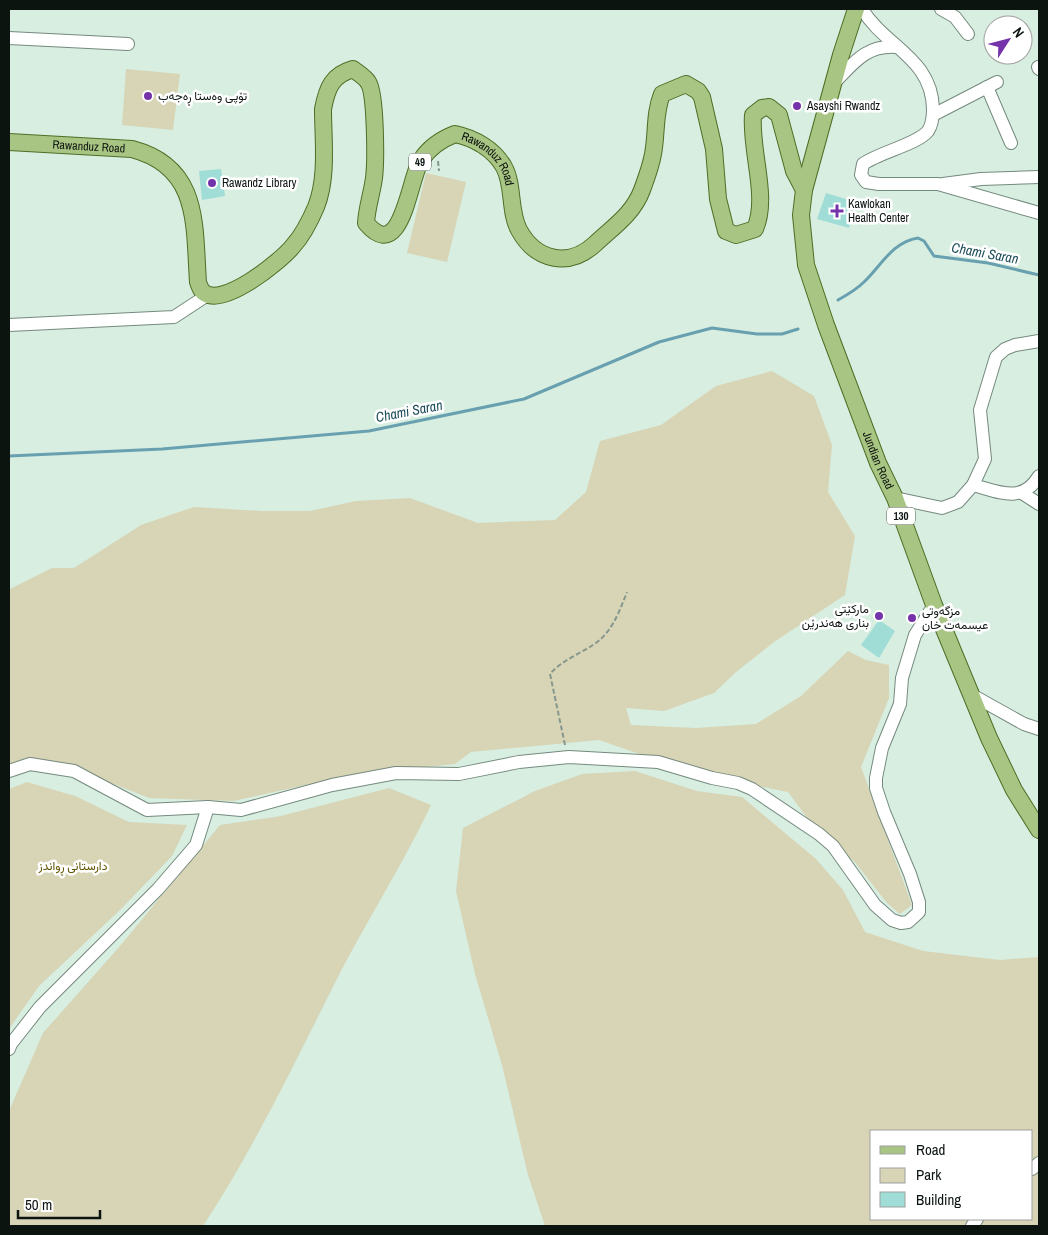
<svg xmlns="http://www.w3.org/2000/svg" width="1048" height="1235" font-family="'Archivo Narrow',Vazirmatn,sans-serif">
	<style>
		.green { fill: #d8d4b6; fill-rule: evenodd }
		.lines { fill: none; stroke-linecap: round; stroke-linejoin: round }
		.stream { stroke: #69a0b0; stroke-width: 3 }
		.building { fill: #a0ddd7 }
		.minor-casing { stroke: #758a7e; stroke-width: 14 }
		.major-casing { stroke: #4d6e25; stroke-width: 18 }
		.path { stroke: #86978d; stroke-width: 2; stroke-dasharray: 5 2.5; stroke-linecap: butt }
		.minor { stroke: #fff; stroke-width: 12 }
		.major { stroke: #a9c583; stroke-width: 16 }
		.poi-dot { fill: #7433a8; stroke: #fff; stroke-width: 2 }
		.labels { text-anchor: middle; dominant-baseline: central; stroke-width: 5; stroke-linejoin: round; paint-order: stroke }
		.shield { fill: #fff; stroke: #555a58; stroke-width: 1 }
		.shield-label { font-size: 11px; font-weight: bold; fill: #0c1410 }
		.poi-label { font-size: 12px; fill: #0c1410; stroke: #fff; text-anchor: start }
		.street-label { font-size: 12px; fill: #0c1410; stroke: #fff }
		.park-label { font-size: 12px; fill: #605501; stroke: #fff }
		.water-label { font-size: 14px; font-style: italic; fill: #1d4d5a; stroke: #fff }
	</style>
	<rect width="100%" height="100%" fill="#d7eee0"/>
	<g class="green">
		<path d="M126 69 180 74 173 130 122 125Z"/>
		<path d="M426 173 466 182 447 262 407 253Z"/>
		<path d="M772 371 814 396 832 445 828 492 855 536 845 595 774 642 736 672 714 693 664 711 626 708 631 725 696 728 756 724 801 696 848 651 866 660 889 665V698L861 767 912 905 900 914 887 903 854 861 819 834 788 792 697 774 599 740 471 752 455 764 356 774 233 801 149 798 101 779 9 766 10 589 52 568H74L141 525 194 507 262 511H310L356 501 410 498 478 523 555 520 586 492 600 441 661 425 716 386Z"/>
		<path d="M635 771 697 791 742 797 816 859 843 890 865 932 923 951 1000 960 1039 957V1226H545L528 1175 502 1065 475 974 456 891 463 828 535 791 582 774ZM872 1131H1032V1219H872Z"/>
		<path d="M27 782 75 796 129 822 187 825 172 856 120 910 39 986 9 1029V789Z"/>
		<path d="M389 788 431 805C404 862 371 914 342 969 298 1056 256 1145 203 1226H9V1111L43 1033 120 946 220 825 281 816Z"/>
	</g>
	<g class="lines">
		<g class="stream">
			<path d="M838 300C847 295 857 289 864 282 881 266 892 242 918 238L924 241 934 256 988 263 1039 275"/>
			<path d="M9 456 162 449 369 431 524 399 659 342 712 328 757 334H782L798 329"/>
		</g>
	</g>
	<g class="building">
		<path d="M221 169 225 196 202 200 199 171Z"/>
		<path d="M826 193 856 202 849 228 817 219Z"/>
		<path d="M879 620 895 631 879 658 861 645Z"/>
	</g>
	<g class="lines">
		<defs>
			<g id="minor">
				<path d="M862 9C885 47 932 58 933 109 933 115 932 125 928 131 918 144 880 152 863 164L861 175 866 182 879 184H938L1039 213"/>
				<path d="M941 9 955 17 968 34"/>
				<path d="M9 38 128 44"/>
				<path d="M1038 67 1039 69"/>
				<path d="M833 84C853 64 865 45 896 47"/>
				<path d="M987 87 1011 143"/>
				<path d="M933 115 997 82"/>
				<path d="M943 184 981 179 1039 177"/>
				<path d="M9 325 174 317 209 294"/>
				<path d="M973 485C1000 492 1022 504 1039 476"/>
				<path d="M1022 493 1039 504"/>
				<path d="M895 498 942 508 958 502 973 485 985 459 980 410 996 357 1005 349 1015 345 1039 341"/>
				<path d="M972 695 1024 724 1039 729"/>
				<path d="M9 771 30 764 74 771 147 810 208 807 241 810 332 785 396 773 459 774 519 762 569 757 658 762 712 778 738 783 752 789 819 834 833 846 875 905 892 920 901 923 908 922 919 912V902L910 874 884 812 876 788V778L882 748 900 704 902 678 915 635 934 605"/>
				<path d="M9 1049 11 1044 40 1007 158 889 196 845 208 807"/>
				<path d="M1032 1169 1039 1163"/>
				<path d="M972 1226 977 1219"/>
			</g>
			<g id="major">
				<path id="s1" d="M856 9 841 55 804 190 801 215 806 265 826 325 878 463 895 498 934 605 989 738 1014 790 1039 830"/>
				<path id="s2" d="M9 142 132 149C200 167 194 224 198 282 199 285 201 290 203 292 222 309 281 261 293 246 303 235 310 221 316 207 328 177 323 140 323 109 327 88 332 75 353 69 358 73 365 77 368 82 376 93 376 162 374 178 372 193 367 207 366 223 402 266 409 178 421 160 429 148 442 139 455 134 474 138 494 149 504 167 514 185 509 212 519 230 536 261 569 268 595 244 613 227 633 214 642 190 646 179 651 166 653 154 657 134 654 114 662 94L686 84 698 91 702 97 714 149 718 199 726 231 736 235 755 229C769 197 750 151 753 115L762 108 769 107 779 115 794 171 804 190"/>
			</g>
		</defs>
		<use href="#minor" class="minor-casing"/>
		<use href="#major" class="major-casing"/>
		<g class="path">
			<path d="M438 161 439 171"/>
			<path d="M565 745 550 674C561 661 579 654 593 645 612 633 619 612 627 592"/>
		</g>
		<use href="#minor" class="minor"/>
		<use href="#major" class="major"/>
	</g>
	<g class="poi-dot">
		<circle cx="148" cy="96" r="5"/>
		<circle cx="797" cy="106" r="5"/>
		<circle cx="212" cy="183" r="5"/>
		<path d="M834.5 203.5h5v5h5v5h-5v5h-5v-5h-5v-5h5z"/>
		<circle cx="879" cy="616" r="5"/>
		<circle cx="912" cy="618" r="5"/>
	</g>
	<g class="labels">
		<g class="shield">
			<rect x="409" y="153.5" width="22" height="17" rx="4"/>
			<rect x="887" y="507.5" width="28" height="17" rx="4"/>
		</g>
		<g class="shield-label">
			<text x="420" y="162">49</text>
			<text x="901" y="516">130</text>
		</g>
		<g class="poi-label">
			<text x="158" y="96">تۆپی وەستا ڕەجەب</text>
			<text x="807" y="106">Asayshi Rwandz</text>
			<text x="222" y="183">Rawandz Library</text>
			<text x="848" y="204">Kawlokan<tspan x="848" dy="14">Health Center</tspan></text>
			<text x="869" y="609" text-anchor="end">مارکێتی<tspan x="869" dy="14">بناری هەندرێن</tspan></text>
			<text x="922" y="611">مزگەوتی<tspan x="922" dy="14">عیسمەت خان</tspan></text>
		</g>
		<g class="street-label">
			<text stroke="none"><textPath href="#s2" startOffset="80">Rawanduz Road</textPath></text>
			<text stroke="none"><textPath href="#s2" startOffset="960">Rawanduz Road</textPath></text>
			<text stroke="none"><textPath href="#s1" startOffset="472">Jundian Road</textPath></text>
		</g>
		<g class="park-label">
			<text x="73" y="866">دارستانی ڕواندز</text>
		</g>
		<g class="water-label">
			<text transform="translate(985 253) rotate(10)">Chami Saran</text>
			<text transform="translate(409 411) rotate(-11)">Chami Saran</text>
		</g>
	</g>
	<rect width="1048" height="1235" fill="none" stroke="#0c1410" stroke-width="20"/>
	<rect x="870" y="1130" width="162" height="90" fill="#ffffff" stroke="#9ea19f"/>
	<rect x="880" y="1146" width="25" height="8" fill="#a9c583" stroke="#9ea19f"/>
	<text x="916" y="1155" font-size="15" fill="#0c1410">Road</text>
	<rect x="880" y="1168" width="25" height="15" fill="#d8d4b6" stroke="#9ea19f"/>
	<text x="916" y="1180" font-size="15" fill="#0c1410">Park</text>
	<rect x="880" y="1192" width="25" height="15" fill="#a0ddd7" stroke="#9ea19f"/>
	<text x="916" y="1205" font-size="15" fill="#0c1410">Building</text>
	<g transform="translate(1008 40) rotate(54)"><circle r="24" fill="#ffffff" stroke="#9ea19f"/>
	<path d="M0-4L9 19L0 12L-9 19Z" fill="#7433a8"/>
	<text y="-8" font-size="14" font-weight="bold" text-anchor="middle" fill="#0c1410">N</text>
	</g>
	<path d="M18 1210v8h82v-8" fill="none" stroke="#0c1410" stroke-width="2.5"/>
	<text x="25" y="1210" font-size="15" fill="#0c1410" stroke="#ffffff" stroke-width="4" paint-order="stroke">50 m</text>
</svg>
